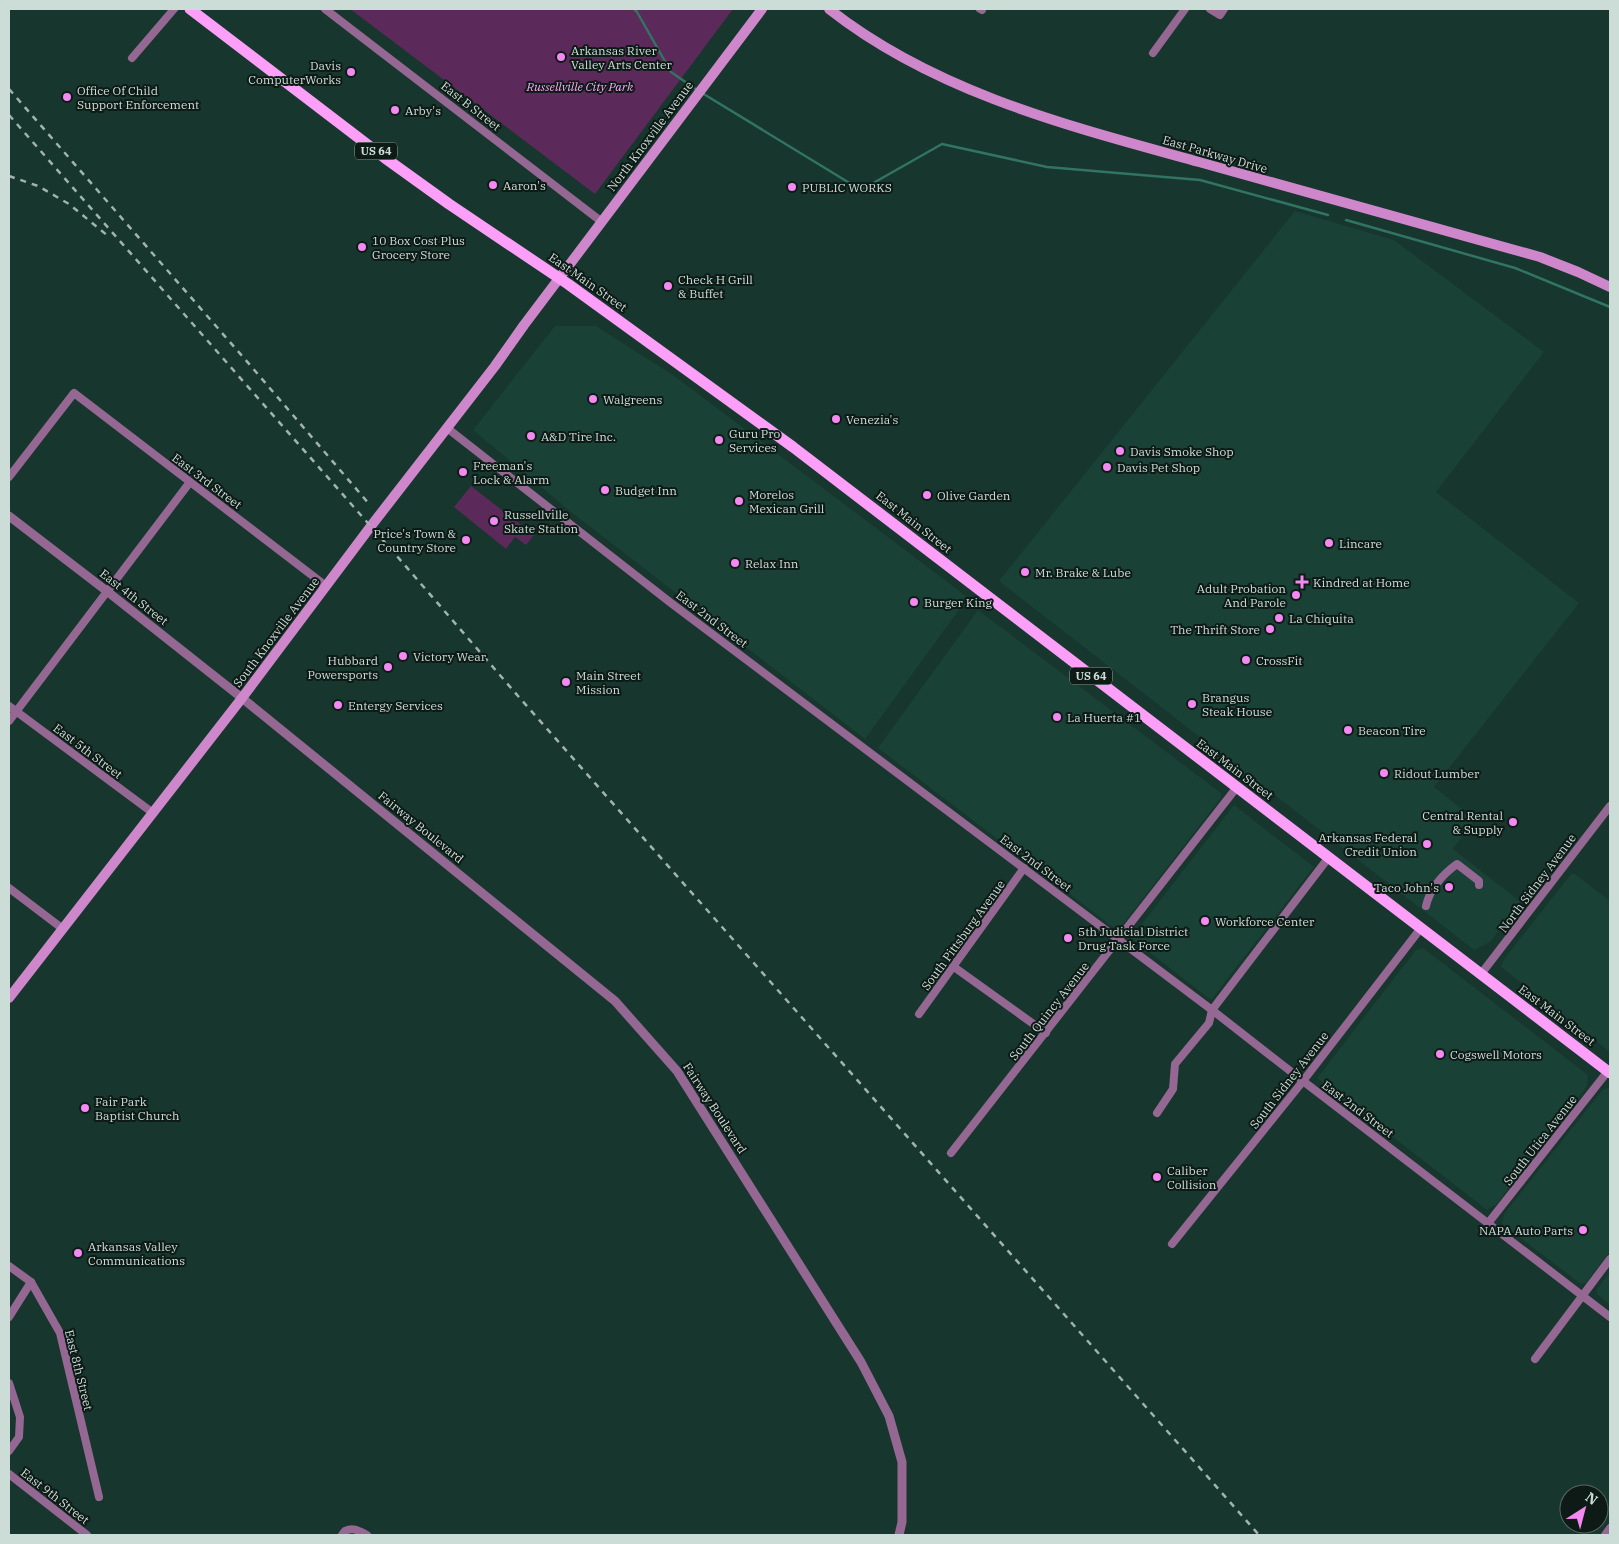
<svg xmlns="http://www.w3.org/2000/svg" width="1619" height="1544" font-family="'IBM Plex Serif',serif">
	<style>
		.built { fill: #194136 }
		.park { fill: #5c295b }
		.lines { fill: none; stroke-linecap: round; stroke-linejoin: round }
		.stream { stroke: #317462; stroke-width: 2.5 }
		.minor { stroke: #956893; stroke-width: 8 }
		.tertiary { stroke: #956893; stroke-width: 9 }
		.secondary { stroke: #cf87cc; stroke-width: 10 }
		.primary { stroke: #fb9ff8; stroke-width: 11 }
		.rail { stroke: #a0b4ad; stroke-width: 2.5; stroke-dasharray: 6 6; stroke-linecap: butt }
		.poi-dot { fill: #f389f1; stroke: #0d1a16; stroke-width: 2 }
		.labels { text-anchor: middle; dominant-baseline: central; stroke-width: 4; stroke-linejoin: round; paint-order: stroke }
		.shield { fill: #0d1a16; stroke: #93a29d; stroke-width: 1 }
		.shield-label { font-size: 11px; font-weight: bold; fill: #ccddd7 }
		.poi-label { font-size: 12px; fill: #ccddd7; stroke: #0d1a16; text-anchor: start }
		.park-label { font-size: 12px; font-style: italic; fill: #fea3fb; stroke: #0d1a16 }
		.street-label { font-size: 12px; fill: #ccddd7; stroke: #0d1a16 }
	</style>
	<rect width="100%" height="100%" fill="#17362d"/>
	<g class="built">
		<path d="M1295 211 1394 240 1544 352 1436 492 1579 603 1434 787 1475 819 1453 849 1521 902 1490 942 1474 950 999 581Z"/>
		<path d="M555 326H596L676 377 966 596V600L865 739 571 512 473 430Z"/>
		<path d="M978 610 1221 793V798L1121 927 1114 928 878 748Z"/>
		<path d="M1234 805 1314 867 1211 1000 1131 938Z"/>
		<path d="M1571 874H1575L1610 901V1052L1501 967 1504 959Z"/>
		<path d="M1423 948 1588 1075 1587 1086 1496 1205 1487 1210 1317 1078 1416 950Z"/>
		<path d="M1609 1088 1610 1089V1251L1586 1283 1581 1284 1502 1224 1504 1214 1603 1089Z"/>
		<path d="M1610 1272V1305L1597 1294V1289Z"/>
	</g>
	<g class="park">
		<path d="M350 9H733L595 194Z"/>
		<path d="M471 486 534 535 526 545 515 537 506 549 454 507Z"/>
	</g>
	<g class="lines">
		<g class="stream">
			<path d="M634 9 637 12 671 72 697 90"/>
			<path d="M702 93 861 190 942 144 1047 167 1200 180 1328 215"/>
			<path d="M1346 220 1515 268 1610 307"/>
		</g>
		<g class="minor">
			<path d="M325 9 602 222"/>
			<path d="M980 9 982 10"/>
			<path d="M1210 9 1220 15 1224 9"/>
			<path d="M1153 53 1185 9"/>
			<path d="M132 58 174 9"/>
			<path d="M447 428 671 603 1212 1010 1303 1081 1610 1317"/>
			<path d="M9 477 74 393 326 586"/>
			<path d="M9 706 153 813"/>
			<path d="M9 721 190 482"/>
			<path d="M9 888 63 929"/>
			<path d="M1426 906C1430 888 1442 875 1457 864L1479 881V885"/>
			<path d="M954 967 1046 1033"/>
			<path d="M1481 974 1610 806"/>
			<path d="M919 1014 1024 868"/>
			<path d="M1157 1113 1173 1089 1175 1064 1209 1023 1212 1010 1329 857"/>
			<path d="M951 1153 1237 787"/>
			<path d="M1489 1222 1608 1071"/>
			<path d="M1172 1244 1303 1081 1421 928"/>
			<path d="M9 1266 31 1282 60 1333 99 1497"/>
			<path d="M9 1317 31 1282"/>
			<path d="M1535 1359 1610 1259"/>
			<path d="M9 1383 20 1417 19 1437 9 1451"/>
			<path d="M9 1474 87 1535"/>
			<path d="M342 1535 345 1531C354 1527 359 1531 367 1535"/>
			<path d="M1605 1535 1610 1528"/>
		</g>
		<path class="tertiary" d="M9 516 108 592 242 698 615 1001 677 1071 861 1362 889 1416 902 1462V1522L899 1535"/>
		<g class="secondary">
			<path d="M829 9C936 93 1069 126 1199 162 1313 194 1427 225 1540 257L1578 272 1610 287"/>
			<path d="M9 998 242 698 371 526 495 366 524 325 762 9"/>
		</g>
		<path class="primary" d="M190 9 385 158 449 204 568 284 793 447 1610 1073"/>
		<g class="rail">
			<path d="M9 89 250 365 370 505"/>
			<path d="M9 115 396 555 518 696 1259 1535"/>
			<path d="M9 176 38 186 69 204 108 236"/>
		</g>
	</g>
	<g class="poi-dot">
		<circle cx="561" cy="57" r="5"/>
		<circle cx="351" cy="72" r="5"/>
		<circle cx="67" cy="97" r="5"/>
		<circle cx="395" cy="110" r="5"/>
		<circle cx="493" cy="185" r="5"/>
		<circle cx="792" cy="187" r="5"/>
		<circle cx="362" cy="247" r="5"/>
		<circle cx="668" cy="286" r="5"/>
		<circle cx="593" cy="399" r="5"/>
		<circle cx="836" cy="419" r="5"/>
		<circle cx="531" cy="436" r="5"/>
		<circle cx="719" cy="440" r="5"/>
		<circle cx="1120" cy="451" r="5"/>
		<circle cx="1107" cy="467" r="5"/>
		<circle cx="463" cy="472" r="5"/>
		<circle cx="605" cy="490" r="5"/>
		<circle cx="927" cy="495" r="5"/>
		<circle cx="739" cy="501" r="5"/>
		<circle cx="494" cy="521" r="5"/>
		<circle cx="466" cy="540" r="5"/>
		<circle cx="1329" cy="543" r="5"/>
		<circle cx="735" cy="563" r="5"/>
		<circle cx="1025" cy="572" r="5"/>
		<path d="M1299.5 574.5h5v5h5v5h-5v5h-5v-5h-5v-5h5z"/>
		<circle cx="1296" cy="595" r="5"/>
		<circle cx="914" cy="602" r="5"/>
		<circle cx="1279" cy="618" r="5"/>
		<circle cx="1270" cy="629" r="5"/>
		<circle cx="403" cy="656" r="5"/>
		<circle cx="1246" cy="660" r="5"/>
		<circle cx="388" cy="667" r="5"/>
		<circle cx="566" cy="682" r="5"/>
		<circle cx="1192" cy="704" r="5"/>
		<circle cx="338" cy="705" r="5"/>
		<circle cx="1057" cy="717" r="5"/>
		<circle cx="1348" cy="730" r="5"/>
		<circle cx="1384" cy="773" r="5"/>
		<circle cx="1513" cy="822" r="5"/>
		<circle cx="1427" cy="844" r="5"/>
		<circle cx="1449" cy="887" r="5"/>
		<circle cx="1205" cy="921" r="5"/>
		<circle cx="1068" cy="938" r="5"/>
		<circle cx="1440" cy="1054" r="5"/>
		<circle cx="85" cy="1108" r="5"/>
		<circle cx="1157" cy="1177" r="5"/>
		<circle cx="1583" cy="1230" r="5"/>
		<circle cx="78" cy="1253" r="5"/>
	</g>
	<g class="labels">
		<g class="shield">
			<rect x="355" y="142.5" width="42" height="17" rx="4"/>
			<rect x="1070" y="667.5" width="42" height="17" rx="4"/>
		</g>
		<g class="shield-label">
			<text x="376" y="151">US 64</text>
			<text x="1091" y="676">US 64</text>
		</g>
		<g class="poi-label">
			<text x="571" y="50">Arkansas River<tspan x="571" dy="14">Valley Arts Center</tspan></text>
			<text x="341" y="65" text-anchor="end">Davis<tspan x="341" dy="14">ComputerWorks</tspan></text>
			<text x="77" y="90">Office Of Child<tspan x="77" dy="14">Support Enforcement</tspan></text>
			<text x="405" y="110">Arby's</text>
			<text x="503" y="185">Aaron's</text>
			<text x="802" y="187">PUBLIC WORKS</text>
			<text x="372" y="240">10 Box Cost Plus<tspan x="372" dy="14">Grocery Store</tspan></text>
			<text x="678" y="279">Check H Grill<tspan x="678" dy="14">&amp; Buffet</tspan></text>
			<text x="603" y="399">Walgreens</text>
			<text x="846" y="419">Venezia's</text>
			<text x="729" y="433">Guru Pro<tspan x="729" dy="14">Services</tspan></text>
			<text x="541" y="436">A&amp;D Tire Inc.</text>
			<text x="1130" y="451">Davis Smoke Shop</text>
			<text x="473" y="465">Freeman's<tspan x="473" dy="14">Lock &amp; Alarm</tspan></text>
			<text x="1117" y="467">Davis Pet Shop</text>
			<text x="615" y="490">Budget Inn</text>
			<text x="749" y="494">Morelos<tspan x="749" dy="14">Mexican Grill</tspan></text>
			<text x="937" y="495">Olive Garden</text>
			<text x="504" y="514">Russellville<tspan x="504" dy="14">Skate Station</tspan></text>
			<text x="456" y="533" text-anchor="end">Price's Town &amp;<tspan x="456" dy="14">Country Store</tspan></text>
			<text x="1339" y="543">Lincare</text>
			<text x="745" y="563">Relax Inn</text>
			<text x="1035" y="572">Mr. Brake &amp; Lube</text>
			<text x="1313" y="582">Kindred at Home</text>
			<text x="1286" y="588" text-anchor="end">Adult Probation<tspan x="1286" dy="14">And Parole</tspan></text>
			<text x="924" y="602">Burger King</text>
			<text x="1289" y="618">La Chiquita</text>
			<text x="1260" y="629" text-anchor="end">The Thrift Store</text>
			<text x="413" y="656">Victory Wear</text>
			<text x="378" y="660" text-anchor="end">Hubbard<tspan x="378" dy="14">Powersports</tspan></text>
			<text x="1256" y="660">CrossFit</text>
			<text x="576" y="675">Main Street<tspan x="576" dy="14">Mission</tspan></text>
			<text x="1202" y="697">Brangus<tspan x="1202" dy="14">Steak House</tspan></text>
			<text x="348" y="705">Entergy Services</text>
			<text x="1067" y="717">La Huerta #1</text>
			<text x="1358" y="730">Beacon Tire</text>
			<text x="1394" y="773">Ridout Lumber</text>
			<text x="1503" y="815" text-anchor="end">Central Rental<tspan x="1503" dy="14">&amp; Supply</tspan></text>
			<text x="1417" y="837" text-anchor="end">Arkansas Federal<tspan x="1417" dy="14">Credit Union</tspan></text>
			<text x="1439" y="887" text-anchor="end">Taco John's</text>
			<text x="1215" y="921">Workforce Center</text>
			<text x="1078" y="931">5th Judicial District<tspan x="1078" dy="14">Drug Task Force</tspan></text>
			<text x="1450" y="1054">Cogswell Motors</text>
			<text x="95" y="1101">Fair Park<tspan x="95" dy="14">Baptist Church</tspan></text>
			<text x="1167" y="1170">Caliber<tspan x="1167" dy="14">Collision</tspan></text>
			<text x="1573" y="1230" text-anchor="end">NAPA Auto Parts</text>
			<text x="88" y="1246">Arkansas Valley<tspan x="88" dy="14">Communications</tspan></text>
		</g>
		<g class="park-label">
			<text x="580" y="86">Russellville City Park</text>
		</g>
		<g class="street-label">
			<text transform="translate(471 106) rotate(38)">East B Street</text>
			<text transform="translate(650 136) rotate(-53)">North Knoxville Avenue</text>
			<text transform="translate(1215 154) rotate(16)">East Parkway Drive</text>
			<text transform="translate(588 282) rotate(35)">East Main Street</text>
			<text transform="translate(207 481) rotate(37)">East 3rd Street</text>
			<text transform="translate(914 522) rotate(38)">East Main Street</text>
			<text transform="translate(134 597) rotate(38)">East 4th Street</text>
			<text transform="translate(712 619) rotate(37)">East 2nd Street</text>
			<text transform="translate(276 632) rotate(-53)">South Knoxville Avenue</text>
			<text transform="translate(88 751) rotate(37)">East 5th Street</text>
			<text transform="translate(1235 769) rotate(37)">East Main Street</text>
			<text transform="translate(421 827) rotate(39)">Fairway Boulevard</text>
			<text transform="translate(1036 863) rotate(37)">East 2nd Street</text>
			<text transform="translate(1537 883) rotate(-53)">North Sidney Avenue</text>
			<text transform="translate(963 935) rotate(-54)">South Pittsburg Avenue</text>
			<text transform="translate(1049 1011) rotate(-52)">South Quincy Avenue</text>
			<text transform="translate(1557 1015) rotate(37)">East Main Street</text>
			<text transform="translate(1289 1080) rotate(-52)">South Sidney Avenue</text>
			<text transform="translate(715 1108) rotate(57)">Fairway Boulevard</text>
			<text transform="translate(1358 1109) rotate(37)">East 2nd Street</text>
			<text transform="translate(1540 1140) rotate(-52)">South Utica Avenue</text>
			<text transform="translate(79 1370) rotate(76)">East 8th Street</text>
			<text transform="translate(55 1496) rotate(38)">East 9th Street</text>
		</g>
	</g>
	<rect width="1619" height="1544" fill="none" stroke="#ccddd7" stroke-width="20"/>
	<g transform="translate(1584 1509) rotate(36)"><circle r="24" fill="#0d1a16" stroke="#596863"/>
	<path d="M0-4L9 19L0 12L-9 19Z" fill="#f389f1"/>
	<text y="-8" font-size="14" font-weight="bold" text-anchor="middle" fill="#ccddd7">N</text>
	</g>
</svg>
